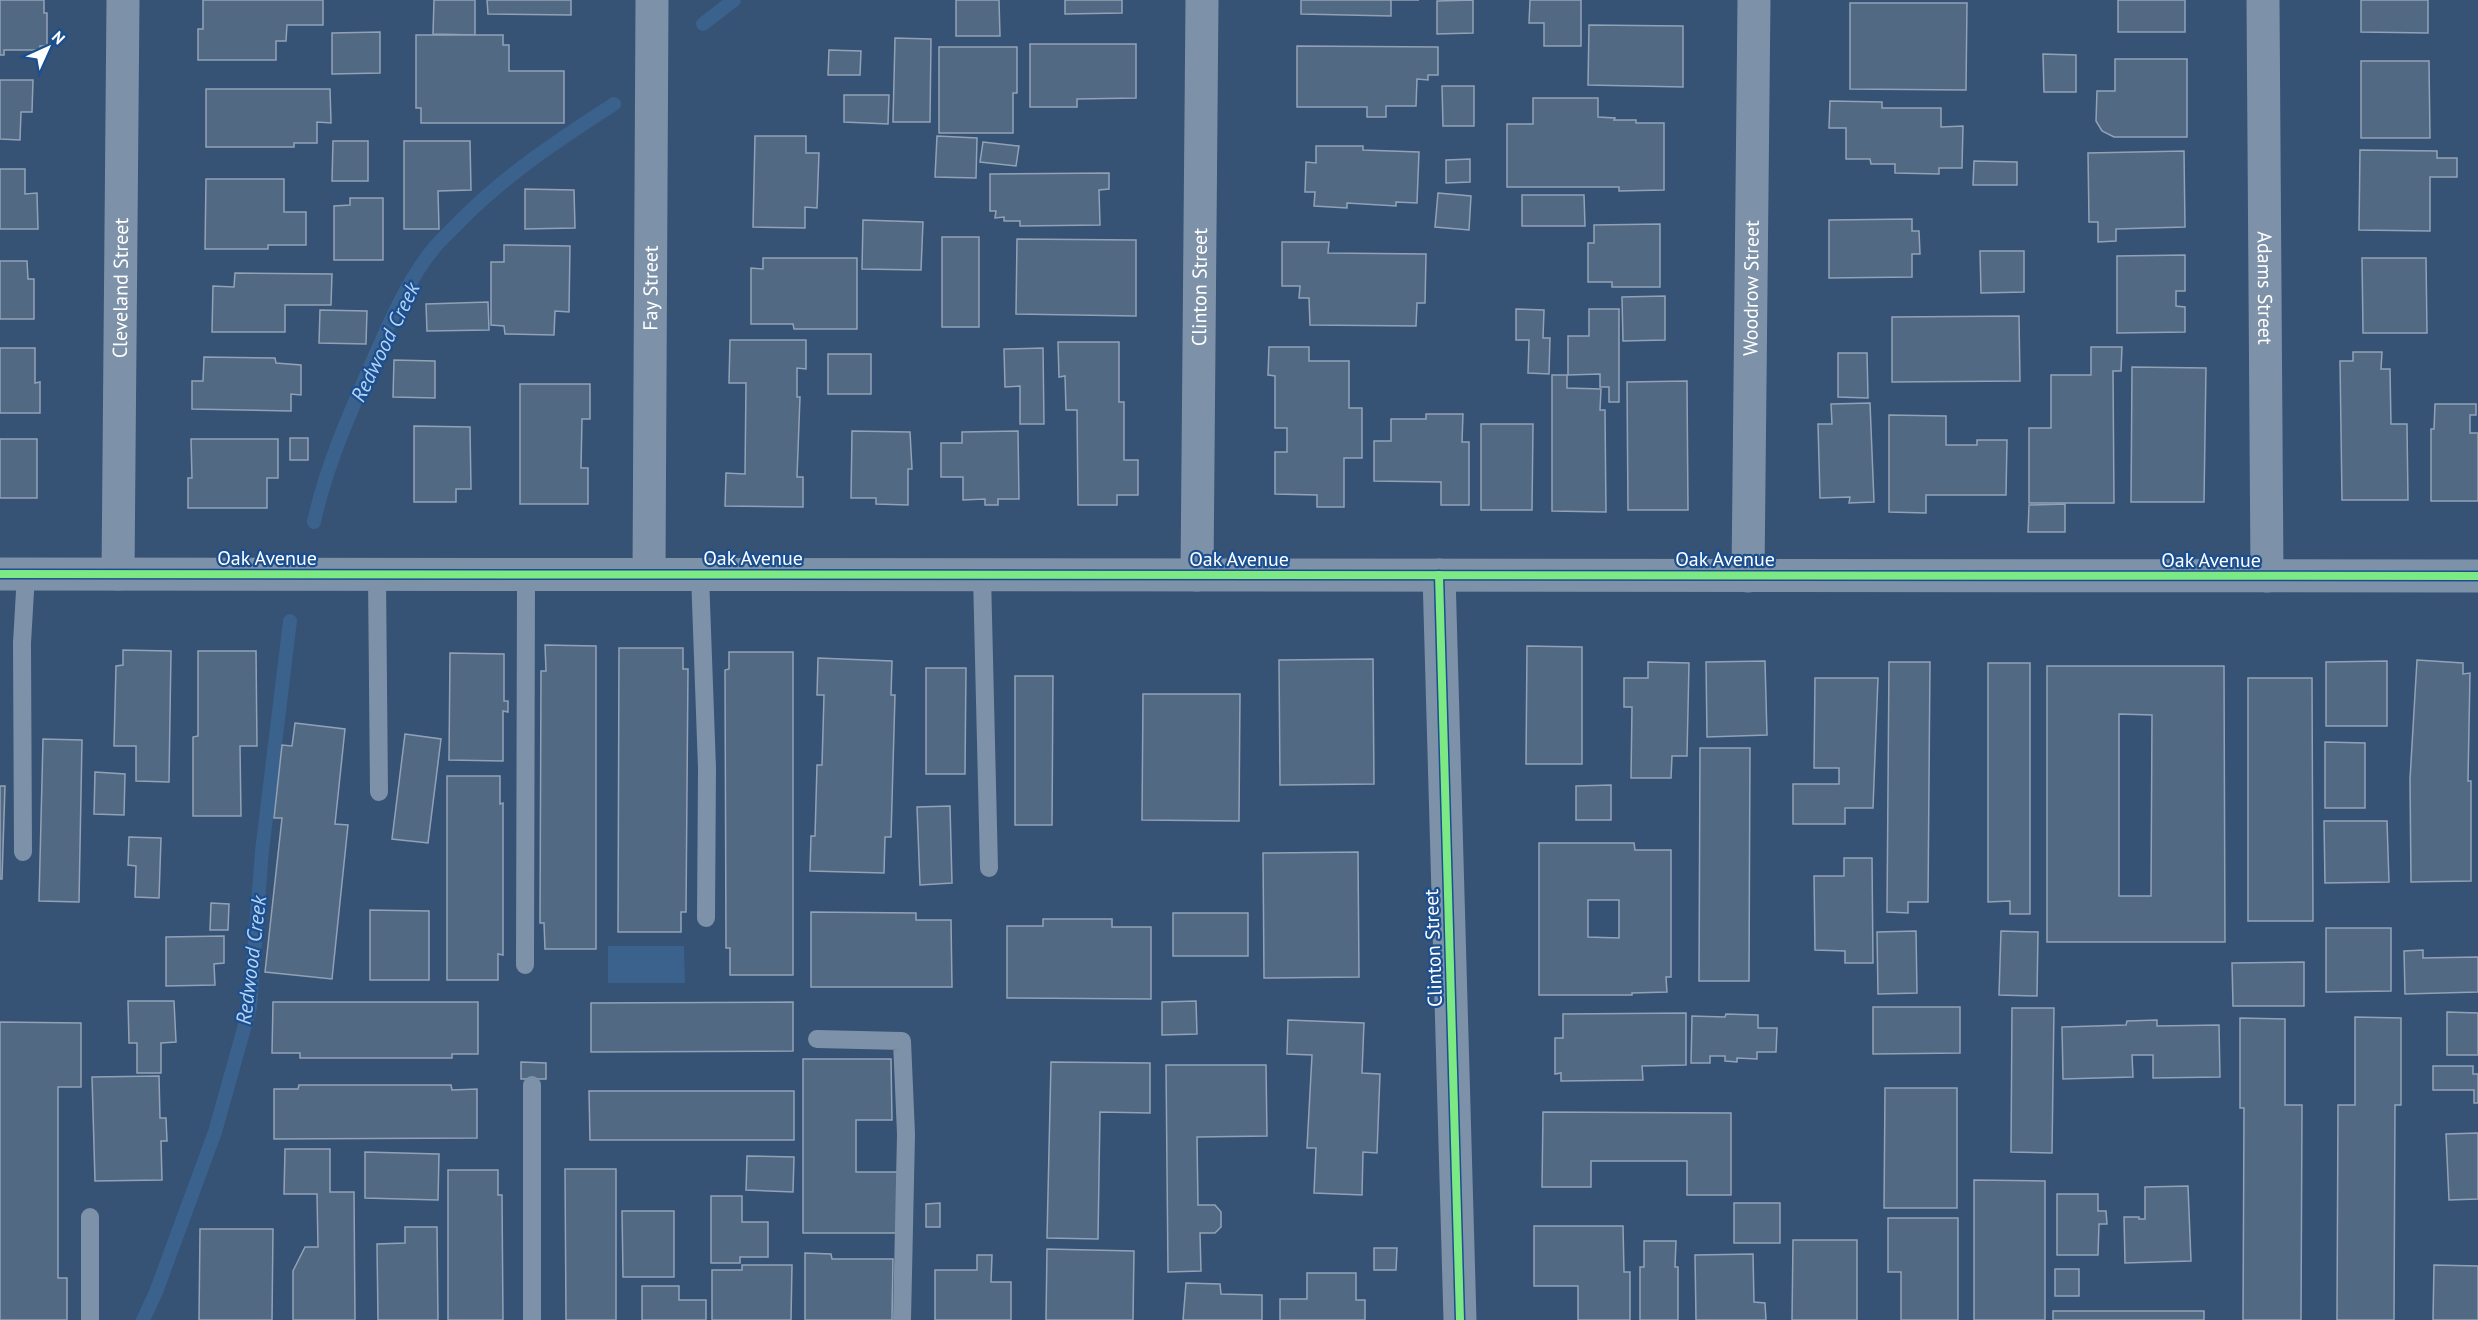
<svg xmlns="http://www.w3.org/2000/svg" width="2478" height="1320" font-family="'PT Sans',sans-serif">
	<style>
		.water { fill: #3b618d }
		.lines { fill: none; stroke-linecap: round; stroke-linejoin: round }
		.stream { stroke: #3b618d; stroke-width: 14 }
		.building { fill: #526984; stroke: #92a2b6; stroke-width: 1.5; fill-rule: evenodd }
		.lane { stroke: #7d92a8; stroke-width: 18 }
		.street { stroke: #7d92a8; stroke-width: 33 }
		.cycleway-casing { stroke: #1b4f8f; stroke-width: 11 }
		.cycleway { stroke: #7ce984; stroke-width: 8 }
		.labels { text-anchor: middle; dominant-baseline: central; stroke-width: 4.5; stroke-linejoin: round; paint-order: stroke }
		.street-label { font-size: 20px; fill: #fff; stroke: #1b4f8f }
		.water-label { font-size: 21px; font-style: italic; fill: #b5d3f5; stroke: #1b4f8f }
	</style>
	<rect width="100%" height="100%" fill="#365274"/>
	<path class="water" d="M608 946H684L685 983H608Z"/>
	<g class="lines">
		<g class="stream">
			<path d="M703 24 734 0"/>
			<path d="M314 522C326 466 350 413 373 360 390 322 407 281 434 248 442 238 453 229 462 219 508 173 560 139 614 104"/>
			<path d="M143 1320 156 1292 215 1132 250 1007 262 851 290 621"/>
		</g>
	</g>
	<g class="building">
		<path d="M0 0H44V13H47V46H40V50H4V55H0Z"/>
		<path d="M203 0H323V25H287L286 41H276V60H198V29H203Z"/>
		<path d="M434 0H475V35L433 34Z"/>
		<path d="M487 0H571V15L488 14Z"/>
		<path d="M956 0H999L1000 36H956Z"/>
		<path d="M1065 0H1122V13L1065 14Z"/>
		<path d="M1301 0H1419H1391V16L1301 14Z"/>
		<path d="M1473 0V33L1437 34V1Z"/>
		<path d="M1530 0H1581V46H1544V23H1529Z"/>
		<rect x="2118" y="0" width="67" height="32"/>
		<path d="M2361 0H2428V33L2361 32Z"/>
		<path d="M1850 3H1967L1966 90 1850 89Z"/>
		<path d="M1589 25 1683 26V87L1588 85Z"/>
		<path d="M380 32V73L332 74V33Z"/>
		<path d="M416 35H503V45H509V71H564V123H421V108H416Z"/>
		<path d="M895 38 931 39 930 122H893Z"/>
		<path d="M1030 44H1136V98L1077 99V107H1030Z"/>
		<path d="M1297 46 1438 47V75H1428V80L1417 79 1416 106H1386V117H1367V107H1297Z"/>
		<path d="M939 47H1017V93H1013V133H939Z"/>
		<path d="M829 50 861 51 860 75H828Z"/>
		<path d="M2043 54 2076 55V92H2044Z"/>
		<path d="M2115 59H2187V137H2114L2102 131 2096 121 2097 91H2115Z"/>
		<path d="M2361 61H2429L2430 138H2361Z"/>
		<path d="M0 80H33L32 112H21L20 140 0 139Z"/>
		<path d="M1442 86H1474V126H1443Z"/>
		<path d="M206 89H330L331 123 317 122V143H294V147H206Z"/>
		<path d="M844 95H889L888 124 844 122Z"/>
		<path d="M1533 98H1598V117L1615 118 1614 120H1636V123H1664V190L1619 191V187H1507V124H1533Z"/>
		<path d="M1830 101 1882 102V108H1941V127L1963 126 1962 168H1939V174L1895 173V164H1871L1870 159H1846V128H1829Z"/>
		<path d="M755 136H806V153H819L817 208 805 207V228L753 227Z"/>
		<path d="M937 136 977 138 976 178 935 177Z"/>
		<path d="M333 141H368V181H332Z"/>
		<path d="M404 141H470L471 190 438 191 439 229H404Z"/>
		<path d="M983 142 1019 146 1016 166 980 162Z"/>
		<path d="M1316 146H1363V150L1419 152 1417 203 1396 202V206L1347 203V208L1314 206 1315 192H1305L1306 162 1316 163Z"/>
		<path d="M2360 150 2437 151V158H2457V177H2430V231L2359 230Z"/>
		<path d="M2184 151 2185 227 2116 229V241L2098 242V222H2089L2088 153Z"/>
		<path d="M1470 159V182L1446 183V160Z"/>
		<path d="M1974 161 2017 162V185H1973Z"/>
		<path d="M0 169H25V194L37 193 38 229H0Z"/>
		<path d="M1109 173V189L1099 190 1100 225 1020 226V221H1004V217L995 218 996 211H990V174Z"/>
		<path d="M206 179H284V212H306V245H268V249H205Z"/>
		<path d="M525 189 574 190 575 228 525 229Z"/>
		<path d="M1438 193 1471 196 1469 230 1435 227Z"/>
		<path d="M1522 195H1584L1585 226H1522Z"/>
		<path d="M350 198H383V260H334V206L350 205Z"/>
		<path d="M1912 219V231H1919L1920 254H1912V277L1829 278V220Z"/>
		<path d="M863 220 923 222 921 270 862 269Z"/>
		<path d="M1660 224V287H1612V282H1588V243H1594V225Z"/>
		<rect x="942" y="237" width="37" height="90"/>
		<path d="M1017 239 1136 240V316L1016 314Z"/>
		<path d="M1282 242H1329L1328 253 1426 254 1425 303H1417L1416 326 1310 325 1309 298H1299L1300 286H1282Z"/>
		<path d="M504 245 570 246 569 312 555 311 554 335 505 334 504 326 491 325V262H504Z"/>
		<path d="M1980 251H2024V292L1981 293Z"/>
		<path d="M2185 255V291H2176V306L2185 307V332L2117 333V256Z"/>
		<path d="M763 258H857V329H794L793 324H751V268L763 269Z"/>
		<path d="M2362 258H2426L2427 333H2363Z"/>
		<path d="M0 261H27L28 279H34V319H0Z"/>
		<path d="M235 273 332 274 331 305H285V332H212L213 286 234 287Z"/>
		<path d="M1665 296V340L1623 341 1622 297Z"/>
		<path d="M488 302 489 330 427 331 426 304Z"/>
		<path d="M1516 309 1544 310 1543 338H1550L1549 374 1528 373 1529 340H1516Z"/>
		<path d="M1589 309H1619V402H1609V387H1600V374L1568 375V336H1589Z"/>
		<path d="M320 310 367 311 366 344 319 343Z"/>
		<path d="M2019 316 2020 381 1892 382V317Z"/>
		<path d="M730 340H806V369L797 368V397H800L797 477H803V507L725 506 726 473 745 474 746 383H729Z"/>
		<path d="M1058 342H1119V402H1124V460H1138V495H1117V505H1078L1077 410H1066L1065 376 1059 377Z"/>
		<path d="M1269 347H1309V361H1349V408H1362V458H1344V507H1317V495L1275 494V452H1287V428H1275V376L1268 375Z"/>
		<path d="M2091 347H2122L2121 371H2113L2114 503H2029V428H2051V375H2091Z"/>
		<path d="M0 348H35V383L40 382V413H0Z"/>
		<path d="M1043 348 1044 424H1020V386L1005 387 1004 349Z"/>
		<path d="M2353 352H2382L2381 369H2390L2391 424H2407L2408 500H2342L2340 361H2353Z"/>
		<path d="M1838 353H1867L1868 398 1838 397Z"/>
		<rect x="828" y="354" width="43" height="40"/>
		<path d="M204 357 275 358 276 363 301 365V395L291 394V411L192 409V381H203Z"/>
		<path d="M394 360 435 361V398L393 397Z"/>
		<path d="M2132 367 2206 368 2204 502H2131Z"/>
		<path d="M1552 375H1567V388L1601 389 1600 410H1605L1606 512 1552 511Z"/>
		<path d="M1687 381 1688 510H1628L1627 382Z"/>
		<path d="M520 384H590V419H582L581 468H588V504H520Z"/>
		<path d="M1870 403 1874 502 1849 503 1850 497 1820 498 1818 424H1832L1831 404Z"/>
		<path d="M2435 404H2476V415H2470V433H2478V501H2431V429H2434Z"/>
		<path d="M1426 414H1463L1462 442H1469V505H1441V482L1374 481V441H1391V419H1426Z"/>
		<path d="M1889 415 1946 416V445H1977V440H2007L2006 495H1926V513L1889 512Z"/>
		<path d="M1481 424H1533L1532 510H1481Z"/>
		<path d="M414 426 470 427 471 489H456V502H414Z"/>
		<path d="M852 431 910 432 912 469H908V505L876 504V498H851Z"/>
		<path d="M1018 431 1019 499H998V505H985V499L963 500V477H941V443H962V432Z"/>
		<rect x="290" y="438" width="18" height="22"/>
		<rect x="0" y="439" width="37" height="59"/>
		<path d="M191 439H278V478H267V508H188V478H192Z"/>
		<path d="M2065 504V532H2028L2029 505Z"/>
		<path d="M545 645 596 646V949H545L544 923H540L541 671H546Z"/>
		<path d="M1527 646 1582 647V764H1526Z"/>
		<path d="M619 648H683V669H688L686 912H681V932H618Z"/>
		<path d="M123 650 171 651 169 782 136 781V746H114L116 666 123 665Z"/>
		<path d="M198 651H256L257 746H240L241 816H193V737L198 736Z"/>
		<path d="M729 652H793V975H730V948H726L725 670 729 669Z"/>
		<path d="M450 653 504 654V701H508V712L503 711V761L449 760Z"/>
		<path d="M818 658 892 661 891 695H895L891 837H885L884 873 810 871 811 836H815L817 765H822L824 695H817Z"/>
		<path d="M1373 659 1374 784 1280 785 1279 660Z"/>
		<path d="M2417 660 2463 663V674L2470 673 2468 781H2471V881L2411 882 2410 779Z"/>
		<path d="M1765 661 1767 735 1707 737 1706 662Z"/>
		<path d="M2387 661V726H2326V662Z"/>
		<path d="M1648 662 1689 663 1687 756H1672L1671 778H1631L1632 707H1624V678H1648Z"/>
		<path d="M1889 662H1930L1928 902H1908V913L1887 912Z"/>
		<path d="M1988 663H2030V914H2010V901L1988 902Z"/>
		<path d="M2047 666H2224L2225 942H2047ZM2119 714 2152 715 2151 896H2119Z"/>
		<path d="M926 668H966L965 774H926Z"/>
		<path d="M1015 676H1053L1052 825H1015Z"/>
		<path d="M1815 678H1878L1873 808H1845V824H1793V784H1839V768H1814Z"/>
		<path d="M2248 678H2312L2313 921H2248Z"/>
		<path d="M1143 694H1240L1239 821 1142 820Z"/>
		<path d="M295 723 345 729 335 824 348 825 332 979 265 972 282 818H274L282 745 292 746Z"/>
		<path d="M405 734 441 739 428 843 392 839Z"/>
		<path d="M43 739 82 740 79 902 39 901Z"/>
		<path d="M2325 742 2365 743V808H2325Z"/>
		<path d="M1700 748H1750L1749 981H1699Z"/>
		<path d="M95 772 125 774 124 815 94 814Z"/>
		<path d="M447 776H500V804L503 803V955L498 954V980H447Z"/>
		<path d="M1611 785V820H1576V786Z"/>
		<path d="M0 786H5L2 879H0Z"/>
		<path d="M950 806 952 883 920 885 917 807Z"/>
		<path d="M2324 821H2387L2389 882 2325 883Z"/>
		<path d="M129 837 161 838 159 898 135 897 136 866 128 865Z"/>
		<path d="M1539 843H1634L1635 850H1671V977H1666L1667 992 1632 993V995H1539ZM1588 900H1619V938L1588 937Z"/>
		<path d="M1358 852 1359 977 1264 978 1263 853Z"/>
		<path d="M1844 858H1872L1873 963H1845V951L1815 950 1814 876H1844Z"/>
		<path d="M211 903 229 904 228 930H210Z"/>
		<path d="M370 910 429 911V980H370Z"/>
		<path d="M811 912 916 913V920H951L952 987H811Z"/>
		<rect x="1173" y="913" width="75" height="43"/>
		<path d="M1043 919H1112V927H1151V999L1007 998V926H1043Z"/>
		<path d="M2326 928H2391V991L2326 992Z"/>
		<path d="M1916 931 1917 993 1878 994 1877 932Z"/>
		<path d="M2001 931 2038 932 2037 996 1999 995Z"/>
		<path d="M224 936V963L214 964 215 985 166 986V937Z"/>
		<path d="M2423 950V958L2478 957V992L2405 994 2404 951Z"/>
		<path d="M2304 962V1006H2233L2232 963Z"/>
		<path d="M128 1001H174L176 1042 161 1043V1073H137V1043H129Z"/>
		<path d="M1196 1001 1197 1034 1162 1035V1002Z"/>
		<path d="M273 1002H478V1054H452V1058H300V1053H272Z"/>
		<path d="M793 1002V1051L591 1052V1003Z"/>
		<path d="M1873 1007H1960V1053L1873 1054Z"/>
		<path d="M2012 1008H2054L2052 1153 2011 1152Z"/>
		<path d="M2447 1012 2478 1013V1055H2447Z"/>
		<path d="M1686 1013V1065L1642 1066 1643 1080 1561 1081V1073L1555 1074V1038H1563V1014Z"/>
		<path d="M1726 1014 1758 1015V1028H1777L1776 1052H1757V1059L1737 1058V1062L1725 1061V1056H1710V1063H1691L1692 1016 1725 1017Z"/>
		<path d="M2355 1017 2401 1018V1105H2395L2394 1320H2337L2338 1105H2355Z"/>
		<path d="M2240 1018 2285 1019V1105H2302L2301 1320H2243L2244 1108H2240Z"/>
		<path d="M1288 1020 1364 1023 1362 1073 1380 1074 1377 1153 1363 1152 1362 1195 1314 1193 1316 1148H1307L1312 1055 1287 1054Z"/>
		<path d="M2157 1020V1026L2219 1025 2220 1077 2153 1078V1055H2132L2133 1077 2063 1079 2062 1027 2126 1025 2127 1021Z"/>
		<path d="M0 1022 81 1023V1087H58V1278H67V1320H0Z"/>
		<path d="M803 1059H891L892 1120H856V1172H899V1233H803Z"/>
		<path d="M521 1062 546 1063V1079H521Z"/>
		<path d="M1051 1062 1150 1063V1113L1100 1112 1098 1239 1047 1238Z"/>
		<path d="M1166 1065H1266L1267 1136 1197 1137 1198 1205H1215L1221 1212V1227L1215 1233H1200L1201 1271 1168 1272Z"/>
		<path d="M2433 1066H2473V1074H2478V1103H2474V1090H2433Z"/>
		<path d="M159 1076 160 1118H166L167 1141H161L162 1180 95 1181 92 1077Z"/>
		<path d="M299 1085H451L452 1090 477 1089V1138L274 1139V1089H298Z"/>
		<path d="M1885 1088H1957V1208H1884Z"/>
		<path d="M589 1091H794V1140H590Z"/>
		<path d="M1543 1112 1731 1113V1195H1687V1161H1591V1187H1542Z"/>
		<path d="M2478 1133V1199L2449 1200 2446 1134Z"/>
		<path d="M285 1149H330V1192H354L355 1320H293V1271L305 1247H318L317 1194H284Z"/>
		<path d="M365 1152 439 1154 438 1200 365 1198Z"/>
		<path d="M747 1156 794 1157 793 1192 746 1190Z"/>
		<path d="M565 1169H616V1320H566Z"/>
		<path d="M448 1170H498V1195H502L503 1320H448Z"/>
		<path d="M1974 1180 2045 1181V1320H1974Z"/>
		<path d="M2188 1186 2191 1261 2125 1263 2124 1217H2139V1219H2145V1187Z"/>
		<path d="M2057 1194H2098V1211H2106L2107 1224H2099L2098 1255H2057Z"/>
		<path d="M711 1196H742V1222H768V1257H740V1263H711Z"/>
		<path d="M940 1203V1227H926V1204Z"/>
		<rect x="1734" y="1203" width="46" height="40"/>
		<path d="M622 1211H674V1277H623Z"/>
		<path d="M1888 1218H1958V1320H1901V1272H1888Z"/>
		<path d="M1534 1226H1623L1624 1272H1630V1320H1578V1286H1534Z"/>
		<path d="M405 1227H437L438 1320H378L377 1244 405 1243Z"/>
		<path d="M200 1229H273L272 1320H199Z"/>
		<path d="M1793 1240H1857V1320H1792Z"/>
		<path d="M1644 1241H1676L1675 1267H1678V1320H1640V1267H1644Z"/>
		<path d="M1374 1248H1397L1396 1270H1374Z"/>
		<path d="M1047 1249 1134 1251 1133 1320H1046Z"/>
		<path d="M805 1253 831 1254 832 1259H893L892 1320H805Z"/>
		<path d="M1753 1254 1754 1302 1765 1303 1766 1320H1696L1695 1255Z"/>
		<path d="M977 1255H992L991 1282H1011V1320H935V1270H977Z"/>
		<path d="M742 1265H792L791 1320H712V1270H742Z"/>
		<path d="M2434 1265 2478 1266V1320H2433Z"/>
		<rect x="2055" y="1269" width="24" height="27"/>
		<path d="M1307 1273H1356V1300H1365V1320H1280V1299H1307Z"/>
		<path d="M1186 1283 1220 1284 1221 1294 1262 1295V1320H1183Z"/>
		<path d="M642 1286H679V1300H706V1320H642Z"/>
		<rect x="2053" y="1311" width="151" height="9"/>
	</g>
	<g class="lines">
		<g class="lane">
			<path d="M700 575 707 768 706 918"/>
			<path d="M982 575 989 868"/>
			<path d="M377 576 379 792"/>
			<path d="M23 852 22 643 26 574"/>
			<path d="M525 965 526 576"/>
			<path d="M817 1039 902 1041 906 1134 902 1320"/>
			<path d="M90 1217V1320"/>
			<path d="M532 1320V1085"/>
		</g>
		<g class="street">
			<path id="s1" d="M2263 0 2267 576"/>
			<path d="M0 574 2478 576"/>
			<path id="s2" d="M118 574 123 0"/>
			<path id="s3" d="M649 574 652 0"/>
			<path id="s4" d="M1197 575 1202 0"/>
			<path d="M1439 575 1460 1320"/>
			<path id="s5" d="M1748 576 1754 0"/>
		</g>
		<defs>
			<g id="cycleway">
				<path d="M0 574 2478 576"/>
				<path d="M1439 575 1460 1320"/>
			</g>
		</defs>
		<use href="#cycleway" class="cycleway-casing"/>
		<use href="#cycleway" class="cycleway"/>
	</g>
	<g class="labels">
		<g class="street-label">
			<text stroke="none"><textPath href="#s2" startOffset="286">Cleveland Street</textPath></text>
			<text stroke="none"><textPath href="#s3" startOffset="286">Fay Street</textPath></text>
			<text stroke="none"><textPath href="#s4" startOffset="288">Clinton Street</textPath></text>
			<text stroke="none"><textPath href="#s5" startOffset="288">Woodrow Street</textPath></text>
			<text stroke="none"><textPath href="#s1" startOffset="288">Adams Street</textPath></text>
			<text x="267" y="558">Oak Avenue</text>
			<text x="753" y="558">Oak Avenue</text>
			<text x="1239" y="559">Oak Avenue</text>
			<text x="1725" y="559">Oak Avenue</text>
			<text x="2211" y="560">Oak Avenue</text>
			<text transform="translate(1433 948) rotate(-92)">Clinton Street</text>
		</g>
		<g class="water-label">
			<text transform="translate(385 342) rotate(-64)">Redwood Creek</text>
			<text transform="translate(251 960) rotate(-83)">Redwood Creek</text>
		</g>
	</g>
	<g transform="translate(48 48) rotate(45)" stroke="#1b4f8f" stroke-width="4.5" paint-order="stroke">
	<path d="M0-4.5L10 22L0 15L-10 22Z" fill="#ffffff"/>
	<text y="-9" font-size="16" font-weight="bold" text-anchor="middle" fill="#ffffff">N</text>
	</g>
</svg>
